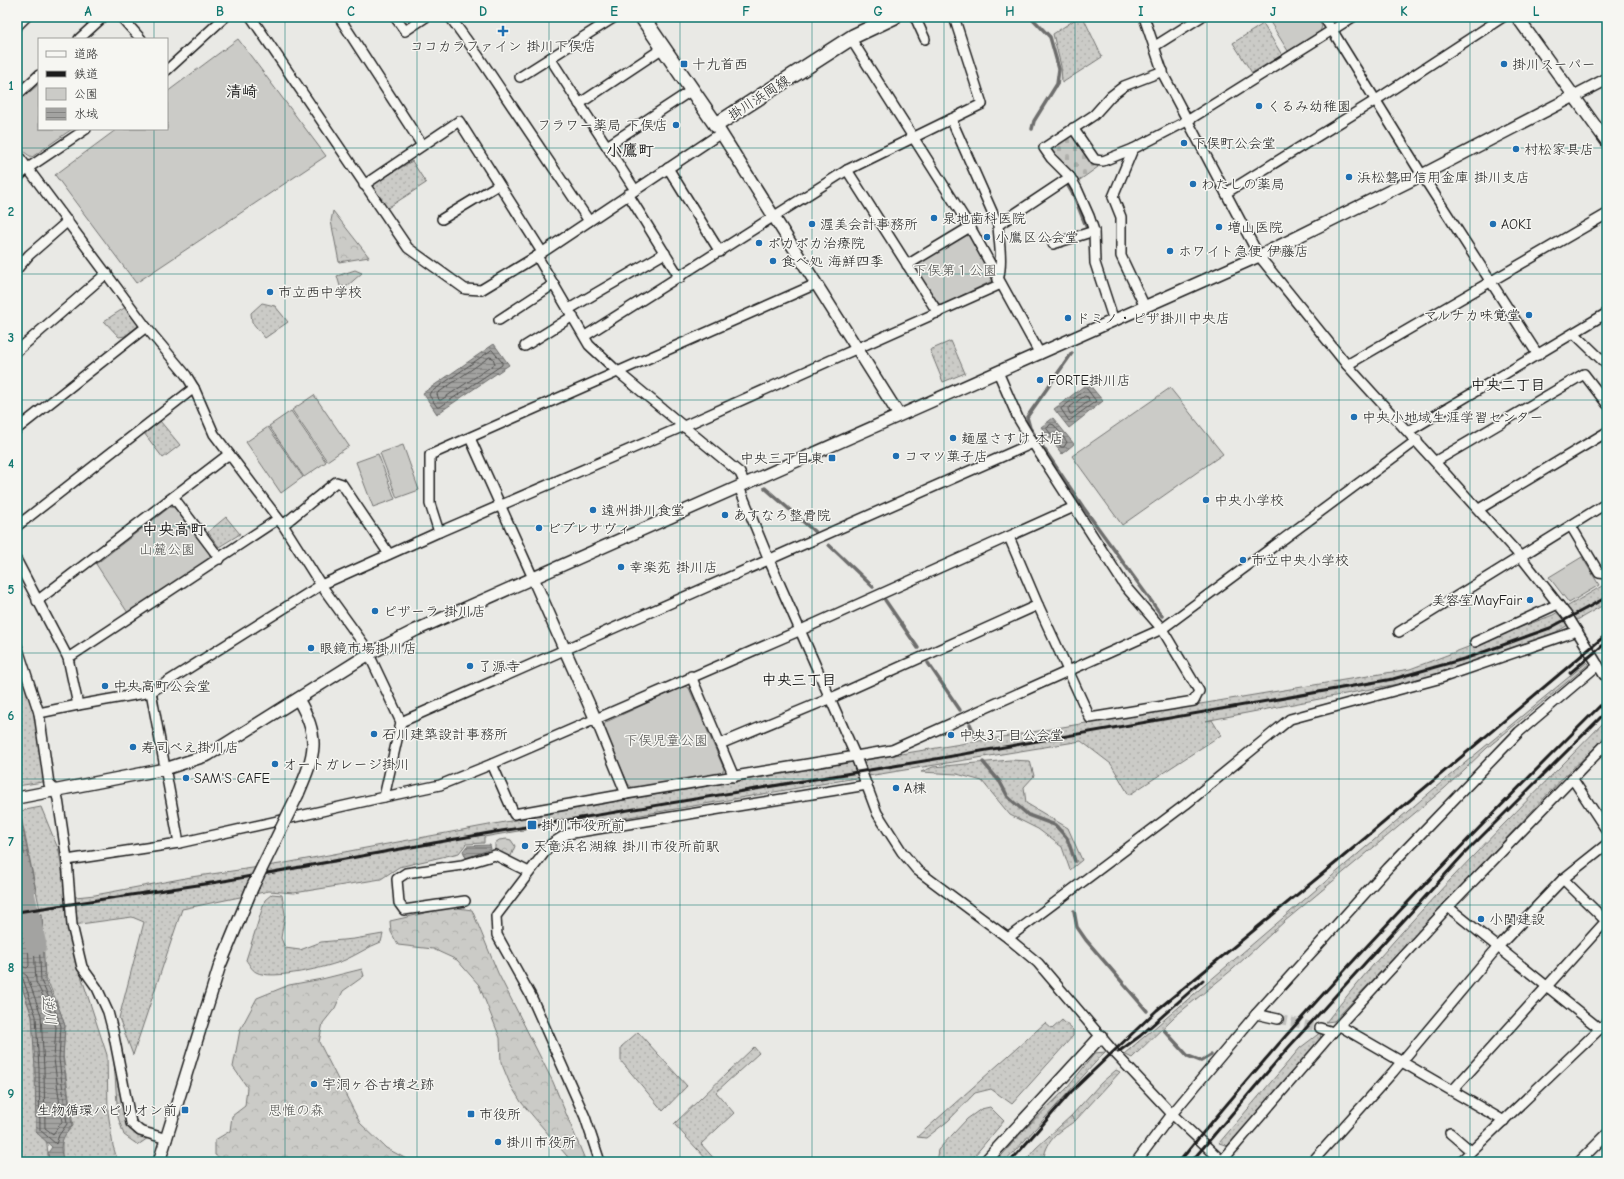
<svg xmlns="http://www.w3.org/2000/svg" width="1624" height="1179" font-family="'Comic Neue','Klee One',sans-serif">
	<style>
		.grass { fill: url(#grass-dots); stroke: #747472 }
		.forest { fill: url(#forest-crowns); stroke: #747472 }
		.cemetery { fill: url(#cemetery-stones); stroke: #747472 }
		.green { fill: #cbcbc7; stroke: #747472 }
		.water { fill: url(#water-rules); stroke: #6d6d6c }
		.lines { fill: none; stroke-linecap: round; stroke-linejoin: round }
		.shore { stroke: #525251; stroke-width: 1 }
		.stream { stroke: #6d6d6c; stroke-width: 3.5 }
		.river { stroke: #a3a3a1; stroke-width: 21 }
		.minor-tunnel { stroke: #c0c0bd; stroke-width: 9; stroke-dasharray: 9 4.5; stroke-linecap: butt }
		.minor-casing { stroke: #1c1c1c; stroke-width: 12 }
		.tertiary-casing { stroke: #1c1c1c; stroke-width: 14 }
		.primary-casing { stroke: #1c1c1c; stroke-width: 17 }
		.minor { stroke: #f6f6f2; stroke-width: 9 }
		.tertiary { stroke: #f6f6f2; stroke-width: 11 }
		.primary { stroke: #f6f6f2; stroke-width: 14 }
		.rail { stroke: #1c1c1c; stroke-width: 3 }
		.tertiary-bridge-casing { stroke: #1c1c1c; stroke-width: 14; stroke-linecap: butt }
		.tertiary-bridge { stroke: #f6f6f2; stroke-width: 11 }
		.grid { fill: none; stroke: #0f766e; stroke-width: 1; stroke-opacity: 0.55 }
		.poi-dot { fill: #1f6fb2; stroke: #f6f6f2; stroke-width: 1.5 }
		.labels { text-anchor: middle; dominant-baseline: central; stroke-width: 3; stroke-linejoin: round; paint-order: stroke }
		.poi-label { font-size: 14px; fill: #1c1c1c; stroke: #f6f6f2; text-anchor: start }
		.street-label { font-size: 14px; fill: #1c1c1c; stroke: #f6f6f2 }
		.park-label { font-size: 14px; fill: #51514f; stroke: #f6f6f2 }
		.neighbourhood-label { font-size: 15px; font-weight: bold; fill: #1c1c1c; stroke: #f6f6f2 }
		.water-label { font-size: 15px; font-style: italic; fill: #525251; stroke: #f6f6f2 }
		.quarter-label { font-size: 16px; font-weight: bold; fill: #1c1c1c; stroke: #f6f6f2 }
		.neatline { fill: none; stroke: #0f766e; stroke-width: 1.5 }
		.grid-label { font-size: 13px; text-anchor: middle; font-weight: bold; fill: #0f766e }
	</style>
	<defs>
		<pattern id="grass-dots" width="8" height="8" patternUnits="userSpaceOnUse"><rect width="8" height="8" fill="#cbcbc7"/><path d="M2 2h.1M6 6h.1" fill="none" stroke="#aeaeaa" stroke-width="1.8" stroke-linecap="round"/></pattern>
		<pattern id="forest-crowns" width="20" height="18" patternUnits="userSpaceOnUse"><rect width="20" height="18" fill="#cbcbc7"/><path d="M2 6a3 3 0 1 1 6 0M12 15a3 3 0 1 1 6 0" fill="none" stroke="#aeaeaa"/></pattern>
		<pattern id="cemetery-stones" width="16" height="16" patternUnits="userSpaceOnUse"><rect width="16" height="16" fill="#cbcbc7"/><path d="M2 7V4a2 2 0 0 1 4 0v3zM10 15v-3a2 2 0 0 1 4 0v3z" fill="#aeaeaa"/></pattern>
		<pattern id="water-rules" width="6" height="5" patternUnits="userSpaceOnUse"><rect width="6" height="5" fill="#a3a3a1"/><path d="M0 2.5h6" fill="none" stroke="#848482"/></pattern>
	</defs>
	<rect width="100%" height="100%" fill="#e9e9e5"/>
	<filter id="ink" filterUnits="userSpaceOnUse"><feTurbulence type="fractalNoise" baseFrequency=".025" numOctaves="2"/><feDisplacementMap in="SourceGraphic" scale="8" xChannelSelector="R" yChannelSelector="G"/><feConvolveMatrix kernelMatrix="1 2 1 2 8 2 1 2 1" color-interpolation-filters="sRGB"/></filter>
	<g filter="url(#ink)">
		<g class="grass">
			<path d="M1079 17H1083L1102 57 1062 83 1061 66 1053 34Z"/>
			<path d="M1263 24 1282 55 1252 73 1233 43Z"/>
			<path d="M412 161 426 183 386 209 370 186Z"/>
			<path d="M262 303 275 306 288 322 265 338 252 322 251 313Z"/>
			<path d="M126 307 137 321 138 326 125 336 119 337 104 321Z"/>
			<path d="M951 341 965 373 943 382 930 350Z"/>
			<path d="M160 421 180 445 163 458 144 433Z"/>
			<path d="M226 517 240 534 219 547 208 532Z"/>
			<path d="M1607 583V603L1556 632 1418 680 1205 721 1212 720 1221 735 1129 795 1111 764 1081 741 856 778 582 825 581 820 484 837V843L466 844 459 853 399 867 381 879 294 893 269 891 182 909 133 1055 119 1018 144 922 132 917 73 925 72 948 107 1055 108 1112 113 1146 118 1162H65L62 1156V1138L73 1126 63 1055 65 1026 56 1000 41 967 43 925 20 811 41 807 59 851 66 898 95 895 191 877 280 864 607 803 1410 669 1553 615Z"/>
			<path d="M1587 662 1589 664 1487 748 1445 788 1285 921 1233 969 1174 1017 1132 1058 1124 1054 1442 782Z"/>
			<path d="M17 664 34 711 49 781 17 786Z"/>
			<path d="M1607 719V736L1566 775 1334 1021 1326 1022C1411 914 1511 818 1607 719Z"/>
			<path d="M1010 760 1030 761 1034 776 1024 787 1026 803 1068 828 1082 860 1070 870 1062 847 1038 829 1010 815 982 781 957 774 921 772 933 767Z"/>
			<path d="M272 894 282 895 285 914 281 938 285 948 300 950 321 942 354 939 383 934 381 942C368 947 358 954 345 960 329 967 271 981 256 972 252 970 249 964 246 960L265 900Z"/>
			<path d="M17 973 32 1016 49 1162H17Z"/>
			<path d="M1062 1020 1073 1030V1036L1012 1104 991 1089 975 1093 948 1121 926 1138 917 1137 1045 1023 1052 1029Z"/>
			<path d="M638 1032 687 1086 663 1111 621 1061V1047Z"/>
			<path d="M1321 1032 1320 1041 1228 1146 1219 1143 1300 1048Z"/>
			<path d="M754 1047 759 1053 716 1092 734 1113 701 1144 717 1162H709L674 1124Z"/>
			<path d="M113 1048C119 1075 121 1102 129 1128L148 1138 138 1145 124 1135 118 1117Z"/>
			<path d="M1105 1052 1005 1162H996L1022 1132 1068 1087 1095 1053Z"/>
			<path d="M990 1107 1004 1121 969 1162H936L938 1150 967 1119 981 1109Z"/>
			<path d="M1071 1116 1075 1121C1057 1133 1046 1140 1043 1162H1024L1036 1148Z"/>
		</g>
		<g class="forest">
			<path d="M333 211 369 257 339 262 331 221Z"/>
			<path d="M355 270 362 273 346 287 340 286 337 276Z"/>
			<path d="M507 839 511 840 515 846 511 856H499L495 849V843L499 840Z"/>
			<path d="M451 907 472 910 498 973 553 1082 586 1162H572L521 1102 510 1084 501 1062 500 1038 479 985 457 960 433 949 398 945 391 932 390 921Z"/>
			<path d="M362 969 364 976 343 991 335 1008 323 1023 319 1042 360 1123 386 1148 412 1162H227L215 1155V1140L230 1131 232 1116 245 1106 247 1087 233 1067 240 1030 257 998 289 985 322 979Z"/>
			<path d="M1116 1070 1120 1072 1075 1121 1071 1116 1101 1083Z"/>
		</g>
		<path class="cemetery" d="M1073 132 1098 167 1077 182 1048 149Z"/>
		<g class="green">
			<path d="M1267 17H1316L1322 26 1320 32 1288 51Z"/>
			<path d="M238 39 326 156 136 283 55 175 117 129H167V92Z"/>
			<path d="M39 84V129H72L32 157C11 148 17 122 17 103Z"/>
			<path d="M964 234 970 236 992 279 990 282 942 305 937 302 915 268 916 264Z"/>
			<path d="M1170 388 1223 454 1122 525 1072 456Z"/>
			<path d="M314 395 349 446 327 461 292 410Z"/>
			<path d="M291 411 326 462 304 477 269 426Z"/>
			<path d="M268 427 303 477 281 493 246 442Z"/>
			<path d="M403 445 419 490 397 498 380 453Z"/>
			<path d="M378 454 395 499 373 507 356 462Z"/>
			<path d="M170 507 175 508 210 554 209 560 128 613 96 564Z"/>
			<path d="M1582 557 1599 585 1569 603 1549 577Z"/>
			<path d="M684 686 689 688 724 769 722 773 633 788 628 784 603 727 606 722Z"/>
		</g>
		<g class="water">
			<path d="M494 344 509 365 437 414 423 393Z"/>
			<path d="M1088 383 1103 401 1069 428 1054 409Z"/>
			<path d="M1053 418 1074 444 1062 454 1041 427Z"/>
			<path d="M17 811H19L36 891 22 896 24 918 42 914 45 980 60 1011 65 1026 63 1058 72 1126C62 1137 57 1148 65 1162H49L48 1153 52 1147 36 1132 35 1069 32 1016 17 973Z"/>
			<path d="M490 845 491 849 466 858 463 851 467 846Z"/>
		</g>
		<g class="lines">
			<g class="shore">
				<path d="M492 350 502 362V365L440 407H437L429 395 430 393Z"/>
				<path d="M490 357 493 358 495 364 441 400H439L437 394Z"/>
				<path d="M1087 389 1096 401 1069 421 1061 409Z"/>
				<path d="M1085 396 1088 397 1089 401 1072 414H1070L1068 409Z"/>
				<path d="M1051 424 1054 425 1067 442 1064 447H1061L1047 429Z"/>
				<path d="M17 819 31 887 18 895 21 918 24 922 36 920 38 921 41 981 56 1013 61 1026 59 1059 67 1124 59 1135 56 1144 40 1130 39 1069 36 1016 23 979 17 976"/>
				<path d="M17 843 25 884 17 888"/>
				<path d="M17 922 22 926 33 927 36 982 52 1014 56 1027 54 1059 62 1122 53 1134 45 1128 44 1069 41 1015 27 976 22 972 17 971"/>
				<path d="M17 930 28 934 29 966 27 968 17 965"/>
			</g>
			<g class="stream">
				<path d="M1031 17 1050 37 1059 69 1057 84 1034 121 1032 129"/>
				<path d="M1067 184 1074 196 1086 226"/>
				<path d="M1072 353 1027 417 1030 428 1083 507 1162 616"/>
				<path d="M765 488 816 533"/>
				<path d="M829 545 873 587"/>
				<path d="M885 600 918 648"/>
				<path d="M928 663 960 710"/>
				<path d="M970 724 976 738"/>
				<path d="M983 762 1000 782 1008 797 1028 815 1055 825 1067 838 1075 861"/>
				<path d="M1074 911 1077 927 1086 940 1147 1011"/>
				<path d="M1164 1030 1188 1056 1201 1061 1211 1055"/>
			</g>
			<path class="river" d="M17 862 36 945"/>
			<path class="minor-tunnel" d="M1278 1019 1320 1028"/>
			<defs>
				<g id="minor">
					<path d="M121 17 141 39"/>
					<path d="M251 17 408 248 465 289 481 290 537 256 721 133"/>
					<path d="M339 17 422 145"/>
					<path d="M395 17 405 31 426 17"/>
					<path d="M450 17 479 57 589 221"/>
					<path d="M615 17 550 58 635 190"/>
					<path d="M915 17 925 39"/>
					<path d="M1144 17 1164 76 1259 256 1347 365 1521 557 1569 618 1604 675"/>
					<path d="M1324 17 1422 175 1538 355"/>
					<path d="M17 26 26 17"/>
					<path d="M79 39 103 17"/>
					<path d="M851 39 970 227 1040 354"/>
					<path d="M1155 46 1201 17"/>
					<path d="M167 70 225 17"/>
					<path d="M520 77 550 58"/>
					<path d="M17 95 39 75"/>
					<path d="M579 104 663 48"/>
					<path d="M951 119 998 225"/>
					<path d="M1073 128 1095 160 1103 161 1133 149"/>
					<path d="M607 146 692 90"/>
					<path d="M17 154 146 327 186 375 194 388 214 434 283 525 321 585 365 646 401 722 384 797 440 785 492 764 801 630 1074 507"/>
					<path d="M668 168 720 252"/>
					<path d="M847 170 938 313"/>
					<path d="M17 178 28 168 86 129"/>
					<path d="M364 185 459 121 542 252"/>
					<path d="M1226 193 1376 100 1503 17"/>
					<path d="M628 194 680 278"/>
					<path d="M442 219 498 185"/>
					<path d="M1053 244 1094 231"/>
					<path d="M537 256 589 345 618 372 740 473 745 484"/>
					<path d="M907 265 970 227"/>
					<path d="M17 269 29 255 68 221"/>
					<path d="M998 280C1003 262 999 243 998 225L1070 177"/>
					<path d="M1145 307 1121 256V217L1113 197 1133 149 1187 121 1353 17"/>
					<path d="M569 309 665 253"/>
					<path d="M499 320 554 284"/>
					<path d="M1114 321 1095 263 1094 231 1089 216 1077 189 1070 177 1051 158 1044 148 1094 115 1111 96 1124 86 1163 71"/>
					<path d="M1574 333 1607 365"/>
					<path d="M585 336 847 170 982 104 954 17"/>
					<path d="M525 346 573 316"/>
					<path d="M17 351 107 273"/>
					<path d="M1347 365 1607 214"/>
					<path d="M17 429 146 327"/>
					<path d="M1409 431 1607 313"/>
					<path d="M470 438 533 578"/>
					<path d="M1436 461 1584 374 1607 404"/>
					<path d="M739 487 769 560 856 757 877 813 902 852 917 870 1008 938 1038 963 1113 1051 1172 1114 1223 1162"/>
					<path d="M174 498 220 559"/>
					<path d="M1479 509 1607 432"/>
					<path d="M283 525 336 482 342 484 389 554"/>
					<path d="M17 526 194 388"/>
					<path d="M1571 526 1599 573 1607 574"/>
					<path d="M439 532 684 426 1001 284"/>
					<path d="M1009 537 1038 605"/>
					<path d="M17 561 68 658 78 705 151 692 321 585 439 532 430 504V455L816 284"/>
					<path d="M37 601 229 454"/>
					<path d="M1399 632 1607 503"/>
					<path d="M1475 642 1558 604"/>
					<path d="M17 646 39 713 49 784 55 790 58 799 67 860 72 925 82 967 97 988 108 1012 113 1031 131 1123 140 1131 167 1139"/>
					<path d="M68 658 278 519"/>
					<path d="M691 676 720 744 831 698 1038 605 1090 718 1194 701 1199 691 1162 629 1125 586 1033 443 1018 418 998 372"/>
					<path d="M151 692 179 843"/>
					<path d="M39 713 78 705"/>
					<path d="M595 718 626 794 892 750 1162 629 1417 440"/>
					<path d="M401 722 1033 443"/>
					<path d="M720 744 734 777"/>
					<path d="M492 764 514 814 626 794"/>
					<path d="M1572 778 1607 831"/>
					<path d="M67 860 179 843 384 797"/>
					<path d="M1563 879 1607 922"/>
					<path d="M465 901 404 910 399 903 397 879 406 873 462 865 495 855 529 872"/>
					<path d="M1448 907 1600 1029"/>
					<path d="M1008 938 1186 804 1290 719 1438 679 1577 631"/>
					<path d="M1256 1014 1278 1019"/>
					<path d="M1340 1026 1504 1121"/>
					<path d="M1320 1028 1333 1032"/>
					<path d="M1453 1090 1606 921"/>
					<path d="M1450 1133 1471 1151"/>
					<path d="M600 1162 585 1117 531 996 497 935 496 916 551 844 567 834 867 785"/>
					<path d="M1136 1162 1172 1114 1256 1014 1388 868 1519 732 1598 665"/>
					<path d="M1221 1162 1333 1032 1448 907 1607 743"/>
					<path d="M1312 1162 1393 1072 1497 948 1563 879 1607 844"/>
					<path d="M1460 1162 1607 1022"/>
					<path d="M1579 1162 1607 1134"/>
				</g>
				<g id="tertiary">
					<path d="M1517 17 1607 142"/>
					<path d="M716 125 899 415"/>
					<path d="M533 578 595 718"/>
					<path d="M298 699C321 738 315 754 298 794"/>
					<path d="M17 798 165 769 208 755 369 654 416 630 1259 256 1422 175 1607 79"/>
					<path d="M159 1162 219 968 253 886"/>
					<path d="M985 1162 1101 1036"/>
				</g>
				<path id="primary" d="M642 17 716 125 854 36 894 17"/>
			</defs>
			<use href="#minor" class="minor-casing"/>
			<use href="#tertiary" class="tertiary-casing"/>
			<use href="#primary" class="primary-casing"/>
			<use href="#minor" class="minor"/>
			<use href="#tertiary" class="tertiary"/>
			<use href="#primary" class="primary"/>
			<g class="rail">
				<path d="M1570 673 1607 642"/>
				<path d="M17 912 218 882 489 833 924 761 1393 679 1467 658 1550 628 1607 597"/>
				<path d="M1118 1052 1140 1036 1203 980"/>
				<path d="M1010 1162 1071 1092 1157 1010 1338 861 1607 634"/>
				<path d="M1179 1162C1312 998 1458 847 1607 699"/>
				<path d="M1191 1162 1288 1048 1463 855 1607 711"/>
			</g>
			<defs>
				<path id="tertiary-bridge" d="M253 886 298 794"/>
			</defs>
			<use href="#tertiary-bridge" class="tertiary-bridge-casing"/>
			<use href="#tertiary-bridge" class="tertiary-bridge"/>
		</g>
	</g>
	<path class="grid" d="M154 17V39M285 17V1162M417 17V1162M549 17V1162M680 17V1162M812 17V1162M944 17V1162M1075 17V1162M1207 17V1162M1339 17V1162M1470 17V1162M154 129V1162M17 148H1607M17 274H1607M17 400H1607M17 526H1607M17 653H1607M17 779H1607M17 905H1607M17 1031H1607"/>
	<g class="poi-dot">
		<path d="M501 25h4v4h4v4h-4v4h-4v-4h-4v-4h4z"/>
		<rect x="680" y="60" width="8" height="8" rx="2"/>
		<circle cx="1504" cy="64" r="4"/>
		<circle cx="1259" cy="106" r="4"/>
		<circle cx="676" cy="125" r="4"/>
		<circle cx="1184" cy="143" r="4"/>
		<circle cx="1516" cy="149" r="4"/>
		<circle cx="1349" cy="177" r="4"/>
		<circle cx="1193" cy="184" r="4"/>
		<circle cx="934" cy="218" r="4"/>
		<circle cx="812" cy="224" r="4"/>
		<circle cx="1493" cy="224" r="4"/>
		<circle cx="1219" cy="227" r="4"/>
		<circle cx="987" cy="237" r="4"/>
		<circle cx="759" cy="243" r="4"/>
		<circle cx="1170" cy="251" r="4"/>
		<circle cx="773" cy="261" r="4"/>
		<circle cx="270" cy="292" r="4"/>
		<circle cx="1529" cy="315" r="4"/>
		<circle cx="1068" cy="318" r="4"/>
		<circle cx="1040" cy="380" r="4"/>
		<circle cx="1354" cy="417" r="4"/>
		<circle cx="953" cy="438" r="4"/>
		<circle cx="896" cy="456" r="4"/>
		<rect x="828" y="454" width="8" height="8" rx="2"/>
		<circle cx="1206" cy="500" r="4"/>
		<circle cx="593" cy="510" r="4"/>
		<circle cx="725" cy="515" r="4"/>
		<circle cx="539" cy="528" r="4"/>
		<circle cx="1243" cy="560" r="4"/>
		<circle cx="621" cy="567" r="4"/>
		<circle cx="1530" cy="600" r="4"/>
		<circle cx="375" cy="611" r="4"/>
		<circle cx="311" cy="648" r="4"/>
		<circle cx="470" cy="666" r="4"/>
		<circle cx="105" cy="686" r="4"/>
		<circle cx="374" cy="734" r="4"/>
		<circle cx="951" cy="735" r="4"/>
		<circle cx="133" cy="747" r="4"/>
		<circle cx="275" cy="764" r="4"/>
		<circle cx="186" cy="778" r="4"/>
		<circle cx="896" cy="788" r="4"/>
		<rect x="527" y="820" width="10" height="10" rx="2"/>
		<circle cx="525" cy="846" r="4"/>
		<circle cx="1481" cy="919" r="4"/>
		<circle cx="314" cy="1084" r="4"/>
		<rect x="181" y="1106" width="8" height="8" rx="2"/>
		<rect x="467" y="1110" width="8" height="8" rx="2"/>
		<circle cx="498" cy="1142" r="4"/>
	</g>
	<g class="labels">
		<g class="poi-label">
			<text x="503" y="46" text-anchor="middle">ココカラファイン 掛川下俣店</text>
			<text x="692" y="64">十九首西</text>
			<text x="1512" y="64">掛川スーパー</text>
			<text x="1267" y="106">くるみ幼稚園</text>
			<text x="668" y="125" text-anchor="end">フラワー薬局 下俣店</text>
			<text x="1192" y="143">下俣町公会堂</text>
			<text x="1524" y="149">村松家具店</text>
			<text x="1357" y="177">浜松磐田信用金庫 掛川支店</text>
			<text x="1201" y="184">わたしの薬局</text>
			<text x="942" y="218">泉地歯科医院</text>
			<text x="820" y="224">渥美会計事務所</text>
			<text x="1501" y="224">AOKI</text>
			<text x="1227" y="227">増山医院</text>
			<text x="995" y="237">小鷹区公会堂</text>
			<text x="767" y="243">ポカポカ治療院</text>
			<text x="1178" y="251">ホワイト急便 伊藤店</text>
			<text x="781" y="261">食べ処 海鮮四季</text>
			<text x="278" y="292">市立西中学校</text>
			<text x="1521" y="315" text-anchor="end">マルナカ味覚堂</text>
			<text x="1076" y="318">ドミノ・ピザ掛川中央店</text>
			<text x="1048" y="380">FORTE掛川店</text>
			<text x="1362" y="417">中央小地域生涯学習センター</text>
			<text x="961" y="438">麺屋さすけ 本店</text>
			<text x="904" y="456">コマツ菓子店</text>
			<text x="824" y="458" text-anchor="end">中央三丁目東</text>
			<text x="1214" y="500">中央小学校</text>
			<text x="601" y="510">遠州掛川食堂</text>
			<text x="733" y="515">あすなろ整骨院</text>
			<text x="547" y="528">ビブレサヴィ</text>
			<text x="1251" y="560">市立中央小学校</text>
			<text x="629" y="567">幸楽苑 掛川店</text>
			<text x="1522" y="600" text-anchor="end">美容室MayFair</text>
			<text x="383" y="611">ピザーラ 掛川店</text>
			<text x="319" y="648">眼鏡市場掛川店</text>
			<text x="478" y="666">了源寺</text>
			<text x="113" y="686">中央高町公会堂</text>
			<text x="382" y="734">石川建築設計事務所</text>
			<text x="959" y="735">中央3丁目公会堂</text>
			<text x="141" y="747">寿司べえ掛川店</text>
			<text x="283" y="764">オートガレージ掛川</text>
			<text x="194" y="778">SAM'S CAFE</text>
			<text x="904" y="788">A棟</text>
			<text x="541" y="825">掛川市役所前</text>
			<text x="533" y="846">天竜浜名湖線 掛川市役所前駅</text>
			<text x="1489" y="919">小関建設</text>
			<text x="322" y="1084">宇洞ヶ谷古墳之跡</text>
			<text x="177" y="1110" text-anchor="end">生物循環パビリオン前</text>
			<text x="479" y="1114">市役所</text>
			<text x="506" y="1142">掛川市役所</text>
		</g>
		<g class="street-label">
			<text transform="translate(759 98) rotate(-33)">掛川浜岡線</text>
		</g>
		<g class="park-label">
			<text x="955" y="270">下俣第１公園</text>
			<text x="167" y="549">山麓公園</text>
			<text x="666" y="740">下俣児童公園</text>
			<text x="296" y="1110">思惟の森</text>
		</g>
		<g class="neighbourhood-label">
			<text x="1508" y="385">中央二丁目</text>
			<text x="799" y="680">中央三丁目</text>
		</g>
		<g class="water-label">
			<text transform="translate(49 1010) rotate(82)">逆川</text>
		</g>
		<g class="quarter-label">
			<text x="242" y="92">清崎</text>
			<text x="630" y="151">小鷹町</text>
			<text x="174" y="530">中央高町</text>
		</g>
	</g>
	<rect width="1624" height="1179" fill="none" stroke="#f6f6f2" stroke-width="44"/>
	<rect x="38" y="38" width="130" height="92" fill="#f6f6f2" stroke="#9f9f9c"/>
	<rect x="46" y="51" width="20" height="6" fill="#f6f6f2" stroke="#9f9f9c"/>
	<text x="74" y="58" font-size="12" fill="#1c1c1c">道路</text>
	<rect x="46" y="71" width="20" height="6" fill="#1c1c1c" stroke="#9f9f9c"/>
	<text x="74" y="78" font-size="12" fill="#1c1c1c">鉄道</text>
	<rect x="46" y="88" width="20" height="12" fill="#cbcbc7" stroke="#9f9f9c"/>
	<text x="74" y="98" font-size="12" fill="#1c1c1c">公園</text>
	<rect x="46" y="108" width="20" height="12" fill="url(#water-rules)" stroke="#9f9f9c"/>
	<text x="74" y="118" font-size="12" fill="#1c1c1c">水域</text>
	<rect x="22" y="22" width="1580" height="1135" class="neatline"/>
	<g class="grid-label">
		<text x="88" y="16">A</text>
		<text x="220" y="16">B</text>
		<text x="351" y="16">C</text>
		<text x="483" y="16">D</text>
		<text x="614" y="16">E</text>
		<text x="746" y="16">F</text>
		<text x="878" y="16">G</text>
		<text x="1010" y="16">H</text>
		<text x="1141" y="16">I</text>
		<text x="1273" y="16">J</text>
		<text x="1404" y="16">K</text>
		<text x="1536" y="16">L</text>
		<text x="11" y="90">1</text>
		<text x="11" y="216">2</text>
		<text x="11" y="342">3</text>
		<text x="11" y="468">4</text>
		<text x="11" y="594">5</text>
		<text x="11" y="720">6</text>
		<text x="11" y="846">7</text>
		<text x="11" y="972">8</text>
		<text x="11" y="1098">9</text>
	</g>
</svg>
